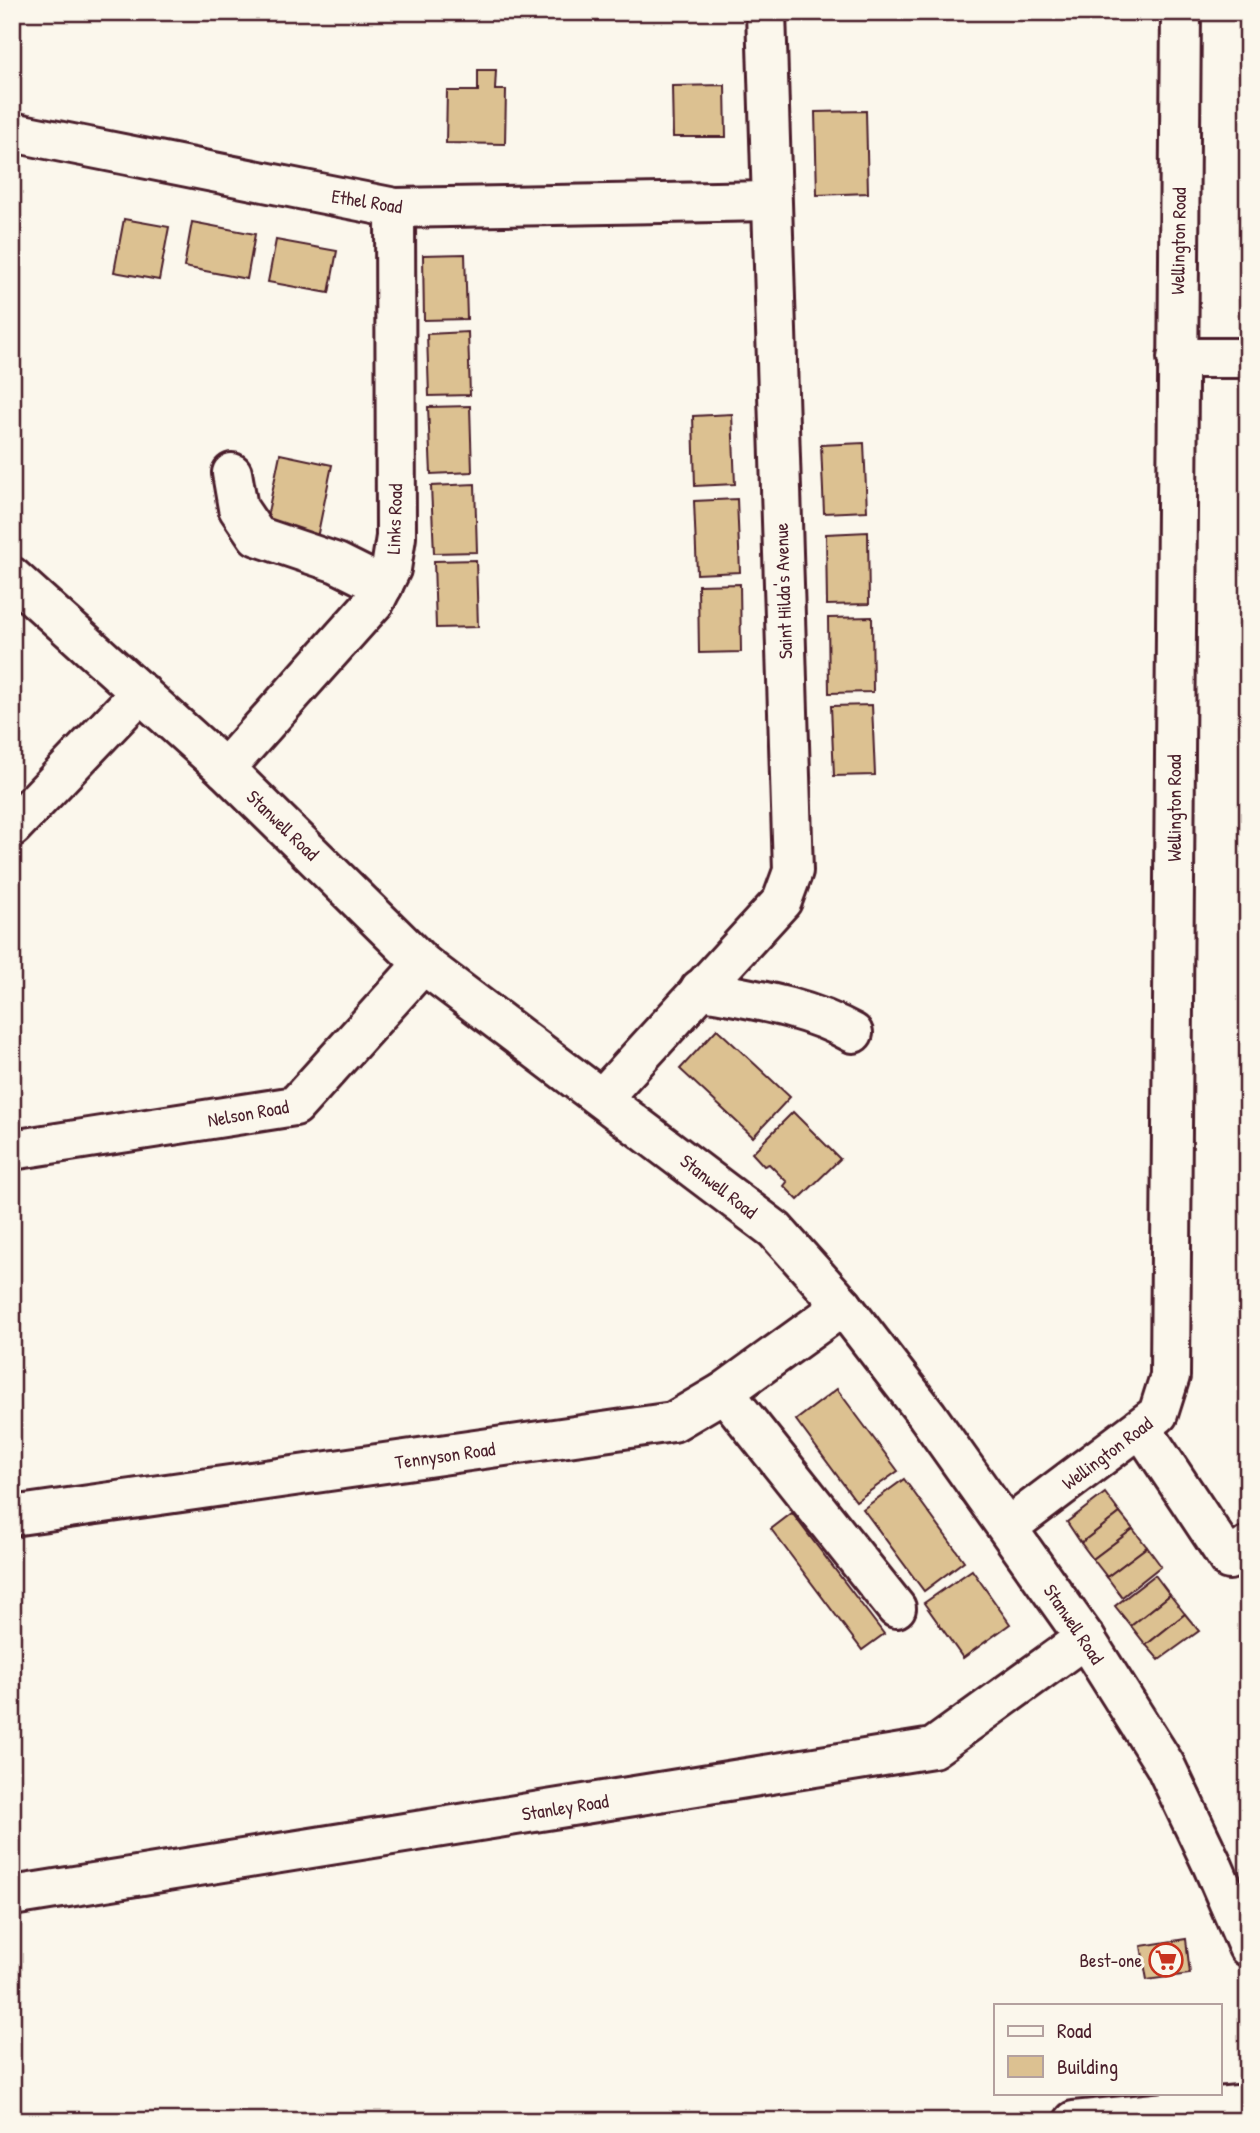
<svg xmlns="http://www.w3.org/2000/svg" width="1260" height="2133" font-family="'Patrick Hand',sans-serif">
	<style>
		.building { fill: #dcc191; stroke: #4a1f2b; stroke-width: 2 }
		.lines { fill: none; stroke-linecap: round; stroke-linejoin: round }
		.minor-casing { stroke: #4a1f2b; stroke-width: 44 }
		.minor { stroke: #fbf7ec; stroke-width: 38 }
		.labels { text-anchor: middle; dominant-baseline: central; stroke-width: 6; stroke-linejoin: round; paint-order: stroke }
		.street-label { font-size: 19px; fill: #4a1f2b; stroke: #fbf7ec }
		.poi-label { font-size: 19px; fill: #4a1f2b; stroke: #fbf7ec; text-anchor: end }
	</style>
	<rect width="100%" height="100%" fill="#fbf7ec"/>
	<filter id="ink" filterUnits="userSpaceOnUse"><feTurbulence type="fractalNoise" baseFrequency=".0143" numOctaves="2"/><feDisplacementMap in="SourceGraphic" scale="14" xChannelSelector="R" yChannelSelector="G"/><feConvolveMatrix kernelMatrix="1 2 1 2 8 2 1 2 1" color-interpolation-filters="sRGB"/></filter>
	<g filter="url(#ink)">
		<g class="building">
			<path d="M478 70H496L495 90H506L505 144 446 143 447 91H478Z"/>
			<path d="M725 85 726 137H673L672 86Z"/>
			<path d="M866 111 868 193 817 195 815 112Z"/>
			<path d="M124 219 169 227 159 280 114 272Z"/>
			<path d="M192 222 255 234 247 279 184 267Z"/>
			<path d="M276 240 337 251 329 293 268 282Z"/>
			<path d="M465 254 467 319 424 320 423 255Z"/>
			<path d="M468 332 470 395 429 396 427 334Z"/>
			<path d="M470 406 472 472 431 474 428 407Z"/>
			<path d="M732 414 735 484 695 486 693 416Z"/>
			<path d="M864 443 867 511 824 513 821 445Z"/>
			<path d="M280 454 332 465 317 538 265 527Z"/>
			<path d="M475 484 477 552 434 553 431 486Z"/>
			<path d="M737 499 740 572 697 574 694 501Z"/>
			<path d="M868 532 869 604 827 605 826 534Z"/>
			<path d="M476 560 478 627 436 628 434 561Z"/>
			<path d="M740 584 741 652 699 653 698 585Z"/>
			<path d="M872 617 873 692 829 693 828 618Z"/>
			<path d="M872 705 875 775 834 776 831 706Z"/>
			<path d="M717 1029 790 1097 753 1137 680 1069Z"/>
			<path d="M793 1112 840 1159 798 1200 784 1186 787 1182 769 1164 764 1166 752 1153Z"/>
			<path d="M837 1389 898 1471 856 1501 796 1420Z"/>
			<path d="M904 1479 964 1561 924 1591 863 1509Z"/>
			<path d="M1105 1493 1120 1513 1081 1543 1067 1522Z"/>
			<path d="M792 1513 884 1634 862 1650 771 1529Z"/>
			<path d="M1120 1513 1133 1529 1093 1559 1081 1543Z"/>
			<path d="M1133 1529 1147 1547 1107 1577 1093 1559Z"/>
			<path d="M1147 1547 1161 1566 1122 1597 1107 1577Z"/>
			<path d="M972 1570 1010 1624 963 1658 924 1603Z"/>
			<path d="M1155 1575 1170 1595 1131 1626 1115 1606Z"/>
			<path d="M1170 1595 1185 1614 1146 1645 1131 1626Z"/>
			<path d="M1185 1614 1199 1631 1159 1660 1146 1645Z"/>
			<path d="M1186 1939 1190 1974 1147 1980 1141 1946Z"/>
		</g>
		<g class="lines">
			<defs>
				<g id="minor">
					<path d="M12 132 395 208 770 201"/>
					<path d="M1177 358H1248"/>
					<path d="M232 473 238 508 257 536 337 563 383 586"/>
					<path d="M12 577 225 769 423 964 775 1230 843 1306 927 1415 1085 1638 1165 1765 1212 1864 1248 1947"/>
					<path d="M225 769 375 601 391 569 396 537 395 208"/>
					<path d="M12 827 141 692"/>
					<path d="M700 989C751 999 807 1007 853 1033"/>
					<path d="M602 1098 782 901 793 871 766 12"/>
					<path d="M12 1150 295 1106 423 964"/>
					<path d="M724 1392 896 1608"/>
					<path d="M1142 1429 1229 1560 1248 1546"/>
					<path d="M12 1516 673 1422 724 1392 843 1306"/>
					<path d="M1008 1527 1158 1414 1170 1376 1181 12"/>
					<path d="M12 1896 933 1748 1085 1638"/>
					<path d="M1074 2121 1248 2104"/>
				</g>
			</defs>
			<use href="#minor" class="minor-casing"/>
			<use href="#minor" class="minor"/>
		</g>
	</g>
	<defs>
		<symbol id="supermarket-ring" viewBox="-11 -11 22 22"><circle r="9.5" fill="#fbf7ec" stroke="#c8321e" stroke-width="1.5"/><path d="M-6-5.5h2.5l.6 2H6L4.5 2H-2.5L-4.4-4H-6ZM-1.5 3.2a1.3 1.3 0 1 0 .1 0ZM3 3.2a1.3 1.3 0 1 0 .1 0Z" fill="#c8321e"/></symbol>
	</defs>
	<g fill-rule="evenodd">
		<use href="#supermarket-ring" x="1147" y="1941" width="38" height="38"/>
	</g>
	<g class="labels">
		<g class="street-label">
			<text transform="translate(367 201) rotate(9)">Ethel Road</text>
			<text transform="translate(1178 241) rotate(-89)">Wellington Road</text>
			<text transform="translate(394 519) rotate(-88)">Links Road</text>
			<text transform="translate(783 591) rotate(-92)">Saint Hilda's Avenue</text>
			<text transform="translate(1174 808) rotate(-90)">Wellington Road</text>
			<text transform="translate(283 825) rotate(44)">Stanwell Road</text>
			<text transform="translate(248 1113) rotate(-10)">Nelson Road</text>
			<text transform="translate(719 1186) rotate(38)">Stanwell Road</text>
			<text transform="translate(1107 1453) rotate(-37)">Wellington Road</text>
			<text transform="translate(445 1455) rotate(-8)">Tennyson Road</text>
			<text transform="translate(1074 1624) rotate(56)">Stanwell Road</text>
			<text transform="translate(565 1807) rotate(-9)">Stanley Road</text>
		</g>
		<g class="poi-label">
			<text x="1142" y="1960">Best-one</text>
		</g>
	</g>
	<rect width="1260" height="2133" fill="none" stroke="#fbf7ec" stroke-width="42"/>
	<rect x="21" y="21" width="1218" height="2091" fill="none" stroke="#4a1f2b" stroke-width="2.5" filter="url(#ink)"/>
	<rect x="994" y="2004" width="228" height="91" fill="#fbf7ec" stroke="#b4a19f" stroke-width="2"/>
	<rect x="1008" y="2026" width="35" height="10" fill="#fbf7ec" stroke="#b4a19f" stroke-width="2"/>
	<text x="1057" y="2038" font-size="21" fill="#4a1f2b">Road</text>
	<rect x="1008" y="2056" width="35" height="21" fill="#dcc191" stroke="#b4a19f" stroke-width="2"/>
	<text x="1057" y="2074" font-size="21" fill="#4a1f2b">Building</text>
</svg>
